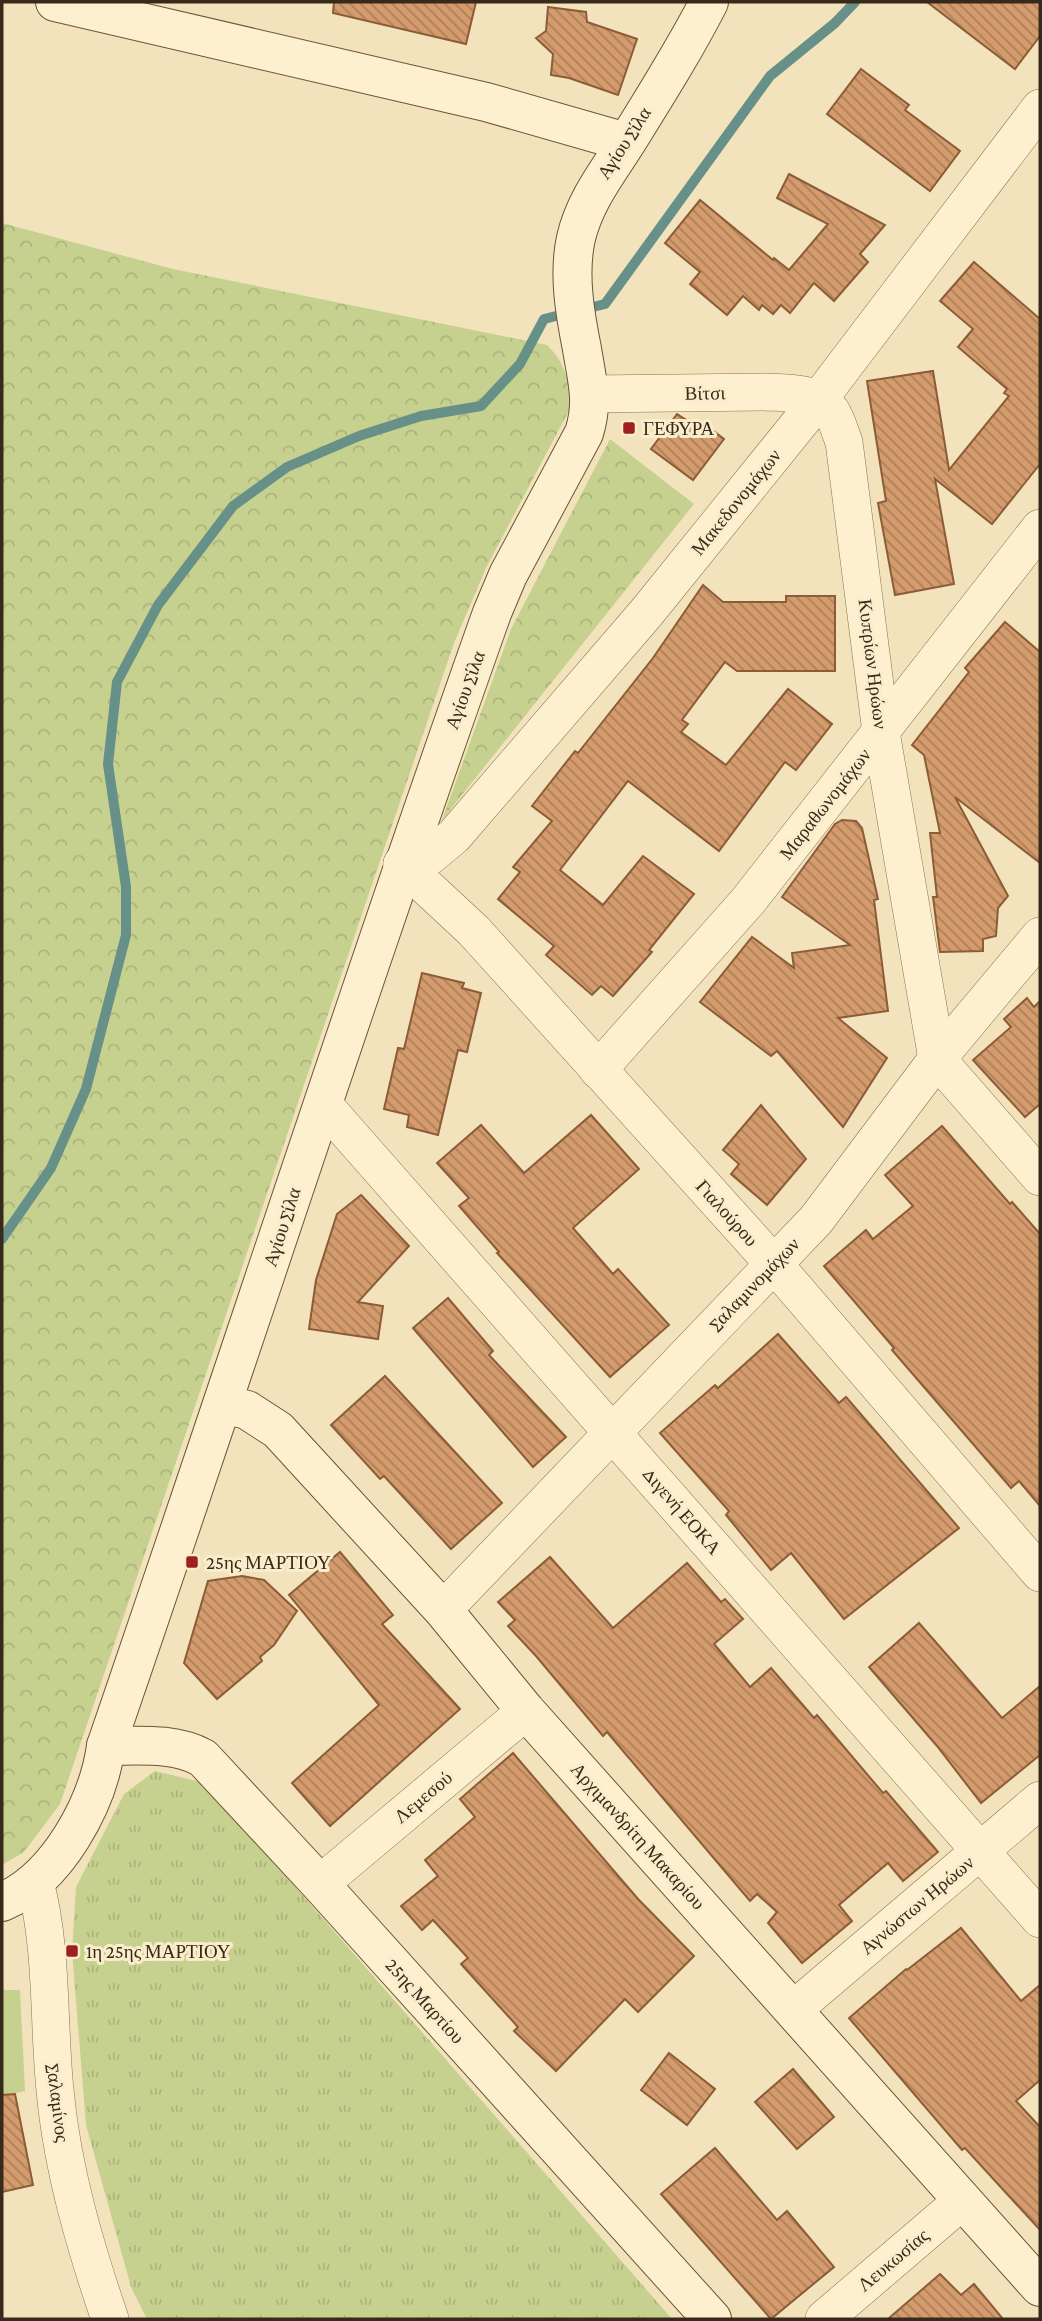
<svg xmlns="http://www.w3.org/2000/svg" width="1042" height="2321" font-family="'Crimson Pro',serif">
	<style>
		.grass { fill: #c7d18f }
		.forest { fill: url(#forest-crowns) }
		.park { fill: url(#park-tufts) }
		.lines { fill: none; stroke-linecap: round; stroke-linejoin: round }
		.stream { stroke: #679188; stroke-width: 10 }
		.building { fill: url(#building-back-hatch); stroke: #8c5c37; stroke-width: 2 }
		.street-casing { stroke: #8b7354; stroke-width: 38 }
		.secondary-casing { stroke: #6c5437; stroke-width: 40 }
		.street { stroke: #fcf0cf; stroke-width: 37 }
		.secondary { stroke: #fcf0cf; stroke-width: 38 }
		.poi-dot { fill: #9f211e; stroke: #f9edcc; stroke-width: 2.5 }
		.labels { text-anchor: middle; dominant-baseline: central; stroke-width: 6; stroke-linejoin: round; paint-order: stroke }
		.street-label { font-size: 19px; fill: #382a1a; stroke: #f9edcc }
		.poi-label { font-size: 19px; fill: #382a1a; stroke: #f9edcc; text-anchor: start }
	</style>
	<defs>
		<pattern id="forest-crowns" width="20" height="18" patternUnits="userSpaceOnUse" patternTransform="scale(1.75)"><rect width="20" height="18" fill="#c7d18f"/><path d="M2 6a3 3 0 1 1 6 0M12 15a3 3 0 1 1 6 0" fill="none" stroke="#acb47b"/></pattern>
		<pattern id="park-tufts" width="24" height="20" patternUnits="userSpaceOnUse" patternTransform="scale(1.75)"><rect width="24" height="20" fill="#c7d18f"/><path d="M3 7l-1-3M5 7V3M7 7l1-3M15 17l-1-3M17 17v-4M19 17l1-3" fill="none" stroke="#acb47b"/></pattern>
		<pattern id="building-back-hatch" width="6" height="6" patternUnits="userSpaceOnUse" patternTransform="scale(1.75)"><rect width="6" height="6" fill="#d49b6d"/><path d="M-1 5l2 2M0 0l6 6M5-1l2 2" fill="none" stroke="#ad7f59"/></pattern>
	</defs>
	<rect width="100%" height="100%" fill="#f2e3bc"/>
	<path class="grass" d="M2 1990H20L25 2091 2 2096Z"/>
	<g class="forest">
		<path d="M2 223 173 269 547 345C564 361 569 381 573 403L486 568 454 643 60 1804 24 1852 2 1865Z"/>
		<path d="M610 439 694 504 442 820 511 629Z"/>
	</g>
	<path class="park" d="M155 1771 205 1783 672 2319H147L131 2287 86 2125 72 1951 76 1887 124 1794Z"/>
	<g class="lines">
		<path class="stream" d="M2 1239 51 1168 86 1089 126 935V887L108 764 117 682 158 605 233 506 287 467 359 436 421 416 481 406 520 364 544 319 605 304 770 76 835 23 855 2"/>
	</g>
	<g class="building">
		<path d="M334 2H476L466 44 333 13Z"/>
		<path d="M927 2H1040V36L1015 69Z"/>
		<path d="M548 7 586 12 587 22 637 39 618 95 569 78 551 75 553 54 536 38 546 31Z"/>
		<path d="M861 69 909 105 905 110 960 151 930 191 827 114Z"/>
		<path d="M789 174 885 225 860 254 868 262 834 301 814 283 790 313 781 305 773 314 762 305 759 310 743 296 727 315 690 284 700 272 665 243 700 200 773 260 774 258 789 270 828 224 777 198Z"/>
		<path d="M974 262 1040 319V464L992 524 935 479 954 584 895 595 878 503 886 501 867 381 933 371 949 470 1009 396 1004 393 1007 389 958 347 973 329 940 301Z"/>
		<path d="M677 414 696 426 700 421 724 439 693 480 651 449Z"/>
		<path d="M703 585 723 602H786V596H835V671H737L725 662 682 720 688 724 681 732 726 765 788 689 832 724 796 770 785 762 719 851 628 781 560 870 603 905 643 856 694 894 649 950 652 952 613 996 601 986 592 995 546 955 554 946 498 899 520 872 513 867 552 821 532 806 575 751 578 753 653 658Z"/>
		<path d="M1005 622 1040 652V863L955 797 1008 896 998 908 996 936 983 939V951L940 952 933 897H937L930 833H940L924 755 912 745 969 672 965 668Z"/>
		<path d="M842 820 856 821 862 828 878 899 874 900 888 1011 838 1018 887 1058 843 1127 777 1051 771 1056 700 1002 752 937 794 968 792 953 850 945 782 897 835 824Z"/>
		<path d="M422 973 464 983 462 988 481 993 467 1052 458 1050 438 1135 407 1127 409 1115 384 1109 398 1048 404 1049Z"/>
		<path d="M1027 998 1034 1007 1040 1001V1104L1025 1117 973 1060 1011 1027 1004 1019Z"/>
		<path d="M761 1105 806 1159 767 1205 731 1174 739 1164 723 1150Z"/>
		<path d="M591 1115 639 1169 573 1228 613 1274 618 1269 669 1325 610 1377 497 1253 499 1252 459 1206 469 1198 437 1163 481 1125 524 1173Z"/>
		<path d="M942 1126 1010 1204 1012 1202 1040 1234V1506L1019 1481 1011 1488 892 1350 894 1348 824 1266 866 1230 873 1239 913 1206 885 1175Z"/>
		<path d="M361 1195 409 1246 358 1302 383 1306 378 1339 309 1329 316 1280 337 1214Z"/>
		<path d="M448 1298 493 1351 489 1355 566 1437 533 1467 413 1328Z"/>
		<path d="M778 1334 839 1403 846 1397 959 1528 844 1619 791 1553 771 1570 726 1515 729 1511 660 1433 715 1385 718 1388Z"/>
		<path d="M385 1376 502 1503 451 1549 384 1476 380 1479 331 1425Z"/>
		<path d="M340 1552 393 1615 382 1624 460 1709 330 1826 292 1783 379 1705 289 1595Z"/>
		<path d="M550 1557 613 1628 687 1563 721 1602 725 1599 743 1619 714 1644 750 1687 771 1668 814 1718 817 1715 883 1793 886 1791 938 1852 903 1881 888 1863 839 1905 852 1921 802 1963 768 1923 777 1912 757 1894 750 1901 607 1732 603 1736 536 1656 508 1626 515 1620 498 1602Z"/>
		<path d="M242 1576 264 1580 297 1611 274 1645 260 1657 262 1661 217 1699 184 1663 208 1581Z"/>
		<path d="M919 1623 1002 1718 1040 1686V1755L981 1803 937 1746 869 1667Z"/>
		<path d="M513 1753 638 1899 694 1956 638 2012 625 1999 556 2071 514 2031 518 2027 461 1964 468 1958 433 1920 422 1930 401 1906 438 1876 425 1860 475 1817 460 1799Z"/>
		<path d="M961 1928 1021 2001 1040 1985V2080L1016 2101 1040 2127V2230L965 2148 962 2150 849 2018 906 1969 907 1970Z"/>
		<path d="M669 2053 715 2089 687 2125 641 2090Z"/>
		<path d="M793 2069 834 2117 797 2149 755 2102Z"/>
		<path d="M15 2094 33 2185 2 2192V2095Z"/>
		<path d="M715 2148 777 2220 787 2211 834 2267 771 2319 661 2194Z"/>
		<path d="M940 2274 961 2295 974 2284 1003 2319H888Z"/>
	</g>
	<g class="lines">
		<defs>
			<g id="street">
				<path d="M590 394 764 392C785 393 817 391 831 411 837 420 840 432 844 442L881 732 937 1059"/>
				<path d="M402 864 430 856 454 836 647 612 819 399 1040 108"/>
				<path d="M402 864 474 931 773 1263 1040 1573"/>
				<path d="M937 1059 1040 1177"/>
				<path d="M598 1070 748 901 1040 528"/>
				<path d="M323 1104 1040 1919"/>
				<path d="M443 1610 816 1220 937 1059 1040 936"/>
				<path d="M35 1882C53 1949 48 2022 55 2090 62 2168 85 2246 110 2319"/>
				<path d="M320 1884 526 1711"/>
				<path d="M794 2009 1040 1800"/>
				<path d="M824 2319 962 2201"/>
			</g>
			<g id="secondary">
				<path d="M55 2 486 102 626 142"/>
				<path d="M224 1404 247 1410 278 1430 443 1610 526 1711 1040 2287"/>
				<path d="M106 1746C139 1746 174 1742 203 1758L320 1884 712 2319"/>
				<path d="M2 1902C57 1879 98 1804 106 1746 236 1369 358 989 492 613L508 575 584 433C594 402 587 380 582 349 575 314 568 274 576 238 585 200 608 172 628 140 656 95 685 49 709 2"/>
			</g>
		</defs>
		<use href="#street" class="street-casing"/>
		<use href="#secondary" class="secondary-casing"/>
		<use href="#street" class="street"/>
		<use href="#secondary" class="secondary"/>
	</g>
	<g class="poi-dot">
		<rect x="622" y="421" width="14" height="14" rx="3.5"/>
		<rect x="185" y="1555" width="14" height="14" rx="3.5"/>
		<rect x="65" y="1944" width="14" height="14" rx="3.5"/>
	</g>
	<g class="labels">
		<g class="street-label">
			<text transform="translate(624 143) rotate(-57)">Αγίου Σίλα</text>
			<text transform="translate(705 393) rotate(-1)">Βίτσι</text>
			<text transform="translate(736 502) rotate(-51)">Μακεδονομάχων</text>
			<text transform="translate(873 664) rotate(83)">Κυπρίων Ηρώων</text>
			<text transform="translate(465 690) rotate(-70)">Αγίου Σίλα</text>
			<text transform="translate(825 804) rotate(-52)">Μαραθωνομάχων</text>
			<text transform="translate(727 1213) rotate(48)">Γιαλούρου</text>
			<text transform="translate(282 1227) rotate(-72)">Αγίου Σίλα</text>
			<text transform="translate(754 1284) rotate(-46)">Σαλαμινομάχων</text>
			<text transform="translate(682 1511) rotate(49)">Διγενή ΕΟΚΑ</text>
			<text transform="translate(423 1797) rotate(-40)">Λεμεσού</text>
			<text transform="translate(638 1836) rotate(48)">Αρχιμανδρίτη Μακαρίου</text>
			<text transform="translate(917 1905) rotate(-40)">Αγνώστων Ηρώων</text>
			<text transform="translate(425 2001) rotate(48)">25ης Μαρτίου</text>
			<text transform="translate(58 2103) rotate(83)">Σαλαμίνος</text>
			<text transform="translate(893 2260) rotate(-40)">Λευκωσίας</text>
		</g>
		<g class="poi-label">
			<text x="643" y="428">ΓΕΦΥΡΑ</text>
			<text x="206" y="1562">25ης ΜΑΡΤΙΟΥ</text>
			<text x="86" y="1951">1η 25ης ΜΑΡΤΙΟΥ</text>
		</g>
	</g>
	<rect width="1042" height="2321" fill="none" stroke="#382a1a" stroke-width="7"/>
</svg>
